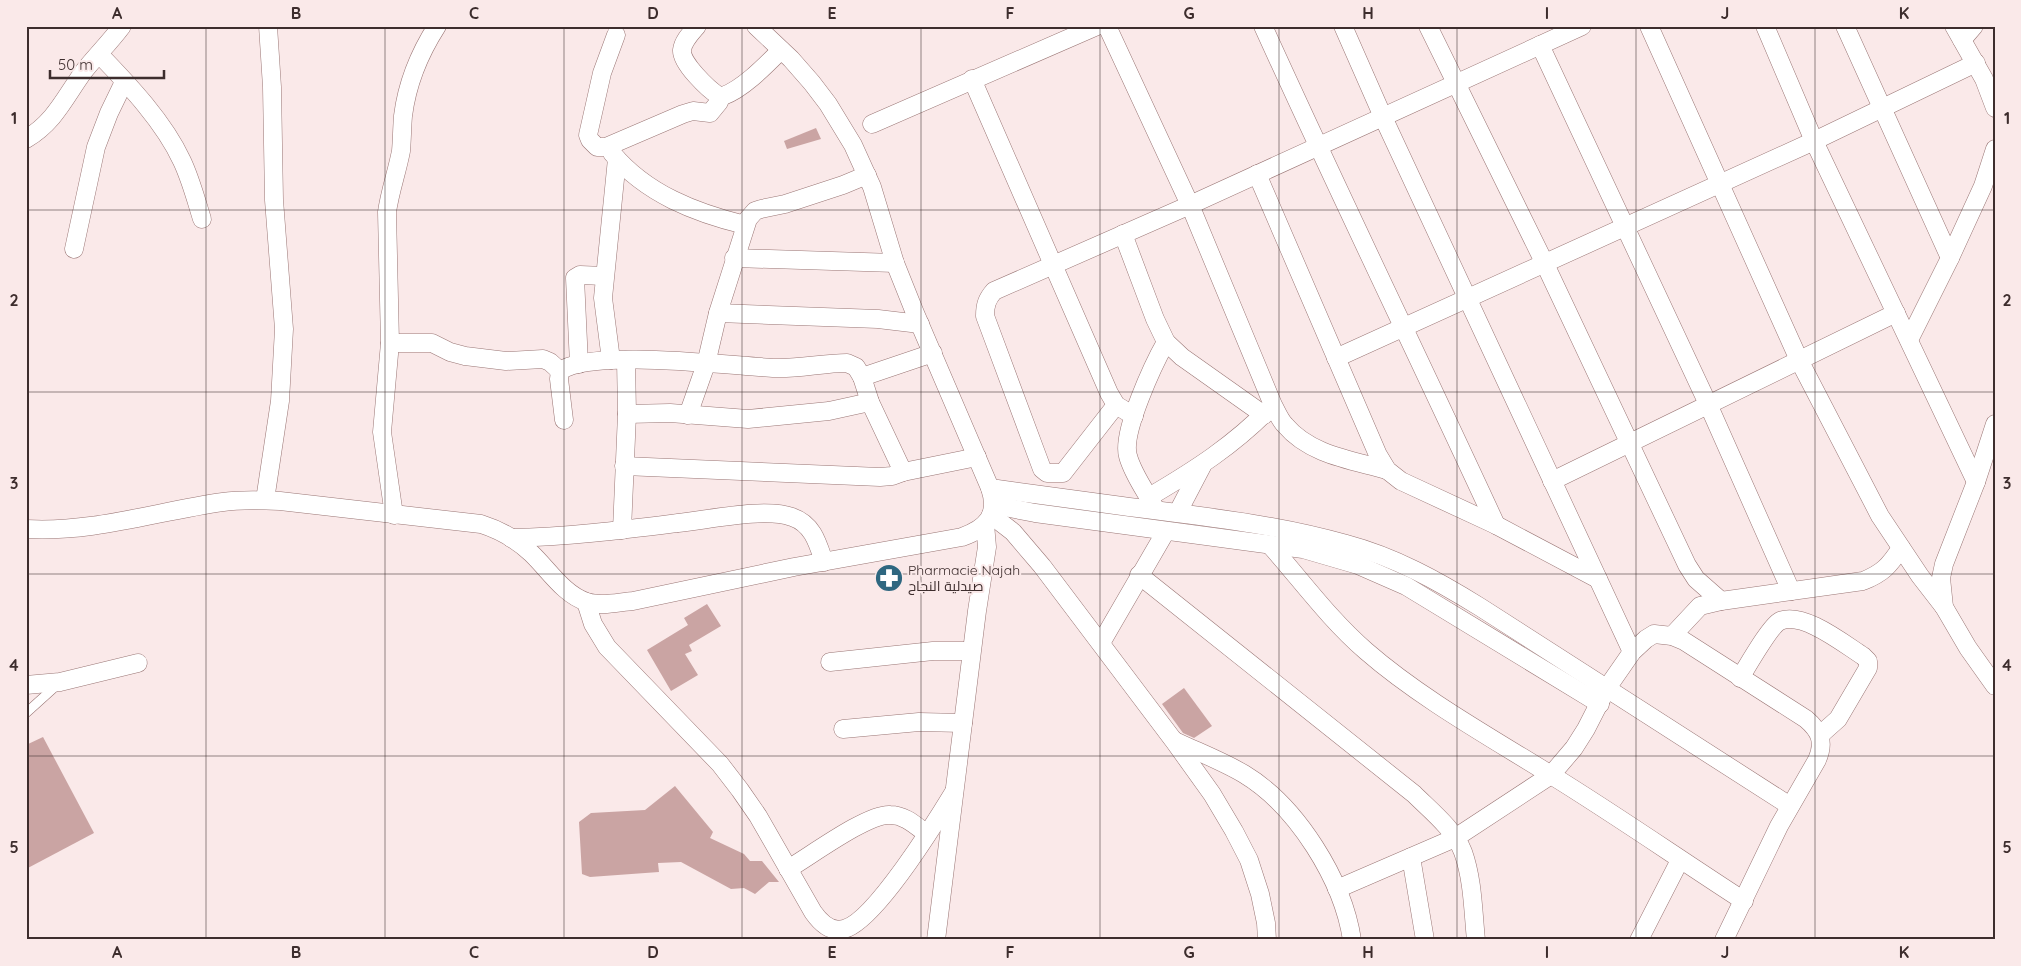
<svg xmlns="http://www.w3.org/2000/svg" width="2021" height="966" font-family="Quicksand,Cairo,sans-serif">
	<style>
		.building { fill: #caa4a3 }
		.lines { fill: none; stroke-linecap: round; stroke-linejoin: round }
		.lane-casing { stroke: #9a7675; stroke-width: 10 }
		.street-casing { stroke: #9a7675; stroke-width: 19 }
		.lane { stroke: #fff; stroke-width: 9 }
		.street { stroke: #fff; stroke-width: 18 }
		.grid { fill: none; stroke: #3d2d2d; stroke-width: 1; stroke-opacity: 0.55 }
		.labels { text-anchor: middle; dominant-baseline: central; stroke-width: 4; stroke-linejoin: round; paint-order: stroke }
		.poi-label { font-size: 14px; fill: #3d2d2d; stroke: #fae9e9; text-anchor: start }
		.neatline { fill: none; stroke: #3d2d2d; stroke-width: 2 }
		.grid-label { font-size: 16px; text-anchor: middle; font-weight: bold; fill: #3d2d2d }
	</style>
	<rect width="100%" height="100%" fill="#fae9e9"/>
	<g class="building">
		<path d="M816 128 821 139 787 149 784 141Z"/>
		<path d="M707 604 721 626 689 645 692 651 685 654 698 675 671 691 647 650 688 625 684 618Z"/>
		<path d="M1184 688 1212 726 1194 738 1183 733 1162 704Z"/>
		<path d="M43 737 94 833 26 869V745Z"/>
		<path d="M675 786 713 832 710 838 744 854 750 861H762L779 882H769L755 894 744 888 731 889 681 862 658 863 659 872 590 877 582 874 579 822 591 813 645 810Z"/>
	</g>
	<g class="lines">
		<defs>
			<path id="lane" d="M26 713 57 685"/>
			<g id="street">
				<path d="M697 26C691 33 683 41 682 50 681 63 708 89 719 96H723C743 89 766 65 781 50"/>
				<path d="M1107 26 1190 205 1273 405C1277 412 1280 420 1285 425 1310 455 1352 460 1387 470"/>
				<path d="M1263 26C1339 194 1419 358 1496 525"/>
				<path d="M1343 26 1383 117 1632 652"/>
				<path d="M1428 26 1544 262 1687 565 1696 579 1721 601"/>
				<path d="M1649 26 1799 360 1880 516 1920 576 1944 607"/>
				<path d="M1765 26 1814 141 1976 482"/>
				<path d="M1845 26 1950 258"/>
				<path d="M1954 26 1984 79 1995 108"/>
				<path d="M616 35 602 73 588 135 590 140 597 147H606L683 114 693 111 710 113 719 102 721 96"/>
				<path d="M1962 40 1974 26"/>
				<path d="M1540 45 1708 404 1791 591"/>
				<path d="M99 54C129 85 164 122 182 161 191 180 196 200 202 219"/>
				<path d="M972 79 1109 393 1116 405 1134 416"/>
				<path d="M872 124 1097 26"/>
				<path d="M26 139C55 122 65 97 84 71 96 56 110 42 122 26"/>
				<path d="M612 153C646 194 696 213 745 225"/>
				<path d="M1257 174 1378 455 1387 470 1401 481 1496 525 1598 579"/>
				<path d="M1123 234 1155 319 1166 342 1182 357 1264 415"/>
				<path d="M74 249 96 147 109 113 124 82"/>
				<path d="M734 258 895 263"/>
				<path d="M718 313 878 319 920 324"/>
				<path d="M1909 340 1950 258 1983 186 1995 149"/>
				<path d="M390 343H432L450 352 465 356 506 361 543 359 550 362 560 371"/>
				<path d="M933 353 862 377 870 402 903 472 977 457"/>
				<path d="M1336 358 1814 141 1976 63"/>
				<path d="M611 360 603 298 617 159"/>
				<path d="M579 364 575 278 580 275 604 276"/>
				<path d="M1116 405 1063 473H1047L1042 469 985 316C985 305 987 299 994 291L1190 205 1582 26"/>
				<path d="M627 414 670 413 748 419 829 411 870 402"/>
				<path d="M688 415 706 364 718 313 748 219 755 211 761 209 785 204 843 185 867 175"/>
				<path d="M564 420 559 379 560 371C592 348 731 366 775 368 799 369 823 363 847 363L856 367 862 377"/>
				<path d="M1995 424 1976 482 1944 564 1941 578 1944 607 1968 648 1995 686"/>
				<path d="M624 466 880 477 892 476 903 472"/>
				<path d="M1552 481 1896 313"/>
				<path d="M990 488C1034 494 1078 500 1122 506 1198 516 1272 523 1346 544 1395 557 1438 581 1480 607L1790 806"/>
				<path d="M1149 497C1195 470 1234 445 1271 407"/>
				<path d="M265 500 280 401 284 329 274 200 272 87 268 26"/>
				<path d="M994 505 1035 513 1303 549 1358 565 1406 586 1600 704"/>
				<path d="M1156 510C1147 493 1133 475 1128 456 1121 433 1154 363 1166 342"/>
				<path d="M1178 512 1202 466"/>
				<path d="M394 515 382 432 390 343 387 212C390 191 397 172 401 151 402 140 402 128 403 116 407 84 419 54 437 26"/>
				<path d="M991 515 1013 532 1042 566 1174 741 1212 794 1234 831 1249 860 1260 894 1266 923 1267 940"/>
				<path d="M26 529C93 533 158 511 223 502 242 499 261 500 280 501L481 524C500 530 517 540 531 553 548 569 564 595 587 602 601 607 619 602 633 601L794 567 962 537C987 528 999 515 990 488L915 313 895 263 872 187 853 145 828 104 812 83 791 59 756 26"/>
				<path d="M622 530 627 414 626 360"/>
				<path d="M511 538C567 537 622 530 678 523 708 520 765 507 792 517 813 524 818 544 824 562"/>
				<path d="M1270 545C1301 580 1330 620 1366 651 1420 698 1490 737 1551 775 1616 815 1679 859 1744 901"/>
				<path d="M1139 575 1414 794C1431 811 1454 829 1463 852 1473 880 1473 911 1476 940"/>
				<path d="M586 602 593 624 607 647 720 764 740 790 758 816 813 912C820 922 830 933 844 929 874 922 937 820 954 792"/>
				<path d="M1672 636 1700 606 1721 601 1863 581C1883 573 1889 566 1901 548"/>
				<path d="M1101 643 1166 531"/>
				<path d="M830 662 933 651H971"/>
				<path d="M1740 678C1747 667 1770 626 1780 621 1803 611 1844 644 1863 656L1868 661V668L1838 719 1820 735"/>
				<path d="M26 685 60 682 138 663"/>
				<path d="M843 729 919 722 963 723"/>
				<path d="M1175 741C1198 752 1222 761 1244 774 1297 806 1343 880 1352 940"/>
				<path d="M1411 857 1425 940"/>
				<path d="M788 869C809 857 868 813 890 815 905 815 915 825 927 834"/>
				<path d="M1337 889 1455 838 1551 775 1574 748 1586 729 1607 688 1632 652 1646 639 1654 634 1672 636 1684 641 1806 719C1820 731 1825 742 1817 760L1779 826 1724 940"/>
				<path d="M936 940 977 611 987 547 985 524"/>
				<path d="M1639 940 1680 860"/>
			</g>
		</defs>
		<use href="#lane" class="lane-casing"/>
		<use href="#street" class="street-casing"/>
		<use href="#lane" class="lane"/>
		<use href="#street" class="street"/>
	</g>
	<path class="grid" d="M206 26V940M385 26V940M564 26V940M742 26V940M921 26V940M1100 26V940M1279 26V940M1457 26V940M1636 26V940M1815 26V940M26 210H1995M26 392H1995M26 574H1995M26 756H1995"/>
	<defs>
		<symbol id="pharmacy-disc" viewBox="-11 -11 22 22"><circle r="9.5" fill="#2e6780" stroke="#fae9e9"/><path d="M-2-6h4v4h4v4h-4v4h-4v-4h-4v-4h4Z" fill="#fff"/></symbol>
	</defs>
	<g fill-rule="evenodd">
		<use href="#pharmacy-disc" x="873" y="562" width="32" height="32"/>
	</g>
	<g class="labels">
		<g class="poi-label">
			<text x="908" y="570">Pharmacie Najah<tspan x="908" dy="16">صيدلية النجاح</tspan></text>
		</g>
	</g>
	<rect width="2021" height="966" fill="none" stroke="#fae9e9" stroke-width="55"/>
	<path d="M50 70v8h114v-8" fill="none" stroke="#3d2d2d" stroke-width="2.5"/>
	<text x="58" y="70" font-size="15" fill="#3d2d2d" stroke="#fae9e9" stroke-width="4" paint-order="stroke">50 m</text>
	<rect x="28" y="28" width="1966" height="910" class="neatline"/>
	<g class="grid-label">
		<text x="117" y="19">A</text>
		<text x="296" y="19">B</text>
		<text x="474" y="19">C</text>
		<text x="653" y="19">D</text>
		<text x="832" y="19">E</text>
		<text x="1010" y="19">F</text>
		<text x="1189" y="19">G</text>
		<text x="1368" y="19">H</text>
		<text x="1547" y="19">I</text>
		<text x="1725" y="19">J</text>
		<text x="1904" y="19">K</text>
		<text x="14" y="124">1</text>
		<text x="2007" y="124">1</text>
		<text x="14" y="306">2</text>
		<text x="2007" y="306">2</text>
		<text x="14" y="489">3</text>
		<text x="2007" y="489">3</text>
		<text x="14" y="671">4</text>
		<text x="2007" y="671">4</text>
		<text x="14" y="853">5</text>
		<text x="2007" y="853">5</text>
		<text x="117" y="958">A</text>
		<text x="296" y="958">B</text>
		<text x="474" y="958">C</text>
		<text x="653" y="958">D</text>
		<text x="832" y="958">E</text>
		<text x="1010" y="958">F</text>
		<text x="1189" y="958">G</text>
		<text x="1368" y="958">H</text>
		<text x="1547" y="958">I</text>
		<text x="1725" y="958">J</text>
		<text x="1904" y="958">K</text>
	</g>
</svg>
